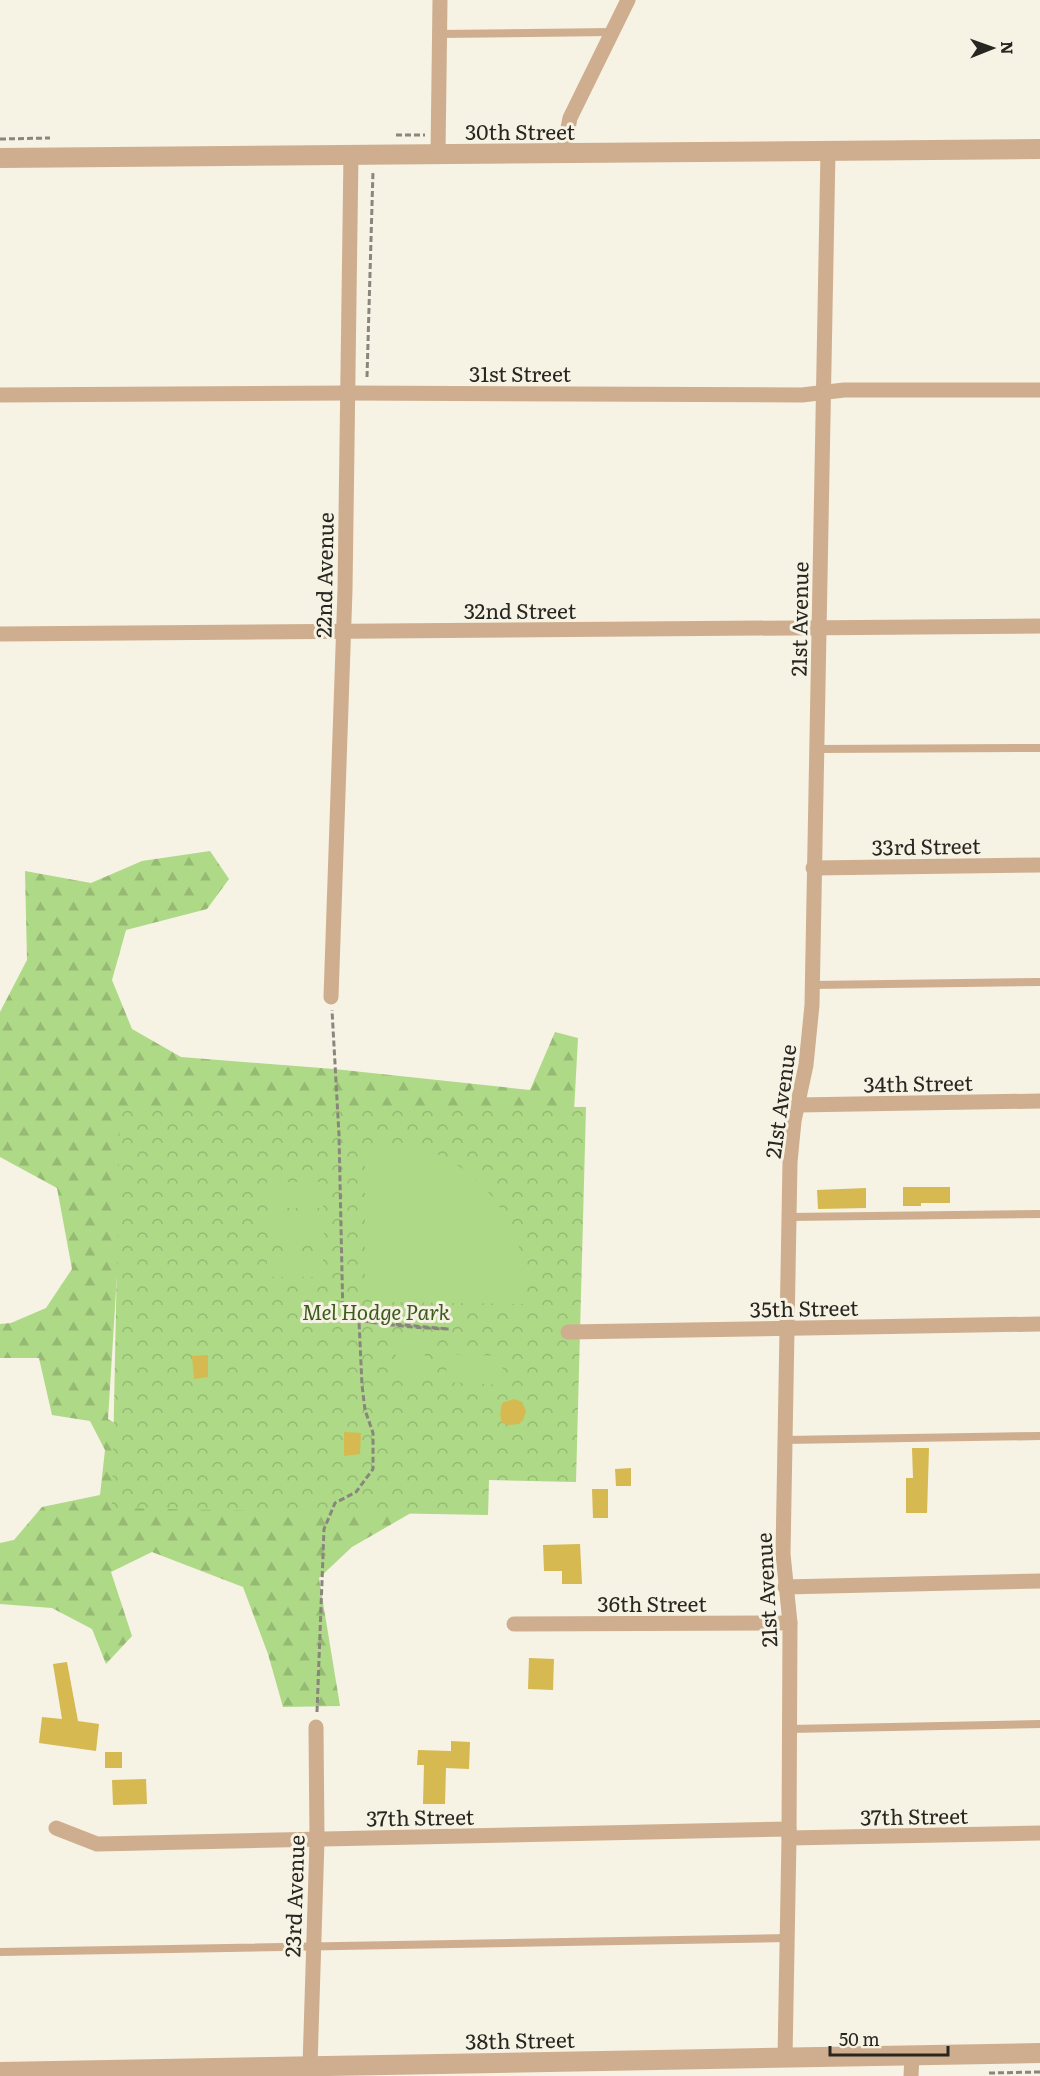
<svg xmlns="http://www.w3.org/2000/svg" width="1040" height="2076" font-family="Literata,serif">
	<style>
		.forest { fill: url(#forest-firs) }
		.park { fill: url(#park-crowns) }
		.pitch { fill: #aed986 }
		.building { fill: #d6b951 }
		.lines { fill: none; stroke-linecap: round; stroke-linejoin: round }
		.path { stroke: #89867d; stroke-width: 3; stroke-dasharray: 6 3; stroke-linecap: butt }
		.service { stroke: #ceae8e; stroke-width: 8 }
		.minor { stroke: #ceae8e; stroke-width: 15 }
		.tertiary { stroke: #ceae8e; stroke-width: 20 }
		.labels { text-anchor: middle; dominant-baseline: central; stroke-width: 6; stroke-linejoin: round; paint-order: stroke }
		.street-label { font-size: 21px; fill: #282621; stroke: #f6f2e4 }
		.park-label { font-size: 21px; font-style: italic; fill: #3d5a1d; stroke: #f6f2e4 }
	</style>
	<defs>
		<pattern id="forest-firs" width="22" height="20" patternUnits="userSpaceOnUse" patternTransform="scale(1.5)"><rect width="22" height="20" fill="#aed986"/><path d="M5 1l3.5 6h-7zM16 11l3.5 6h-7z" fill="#96ba73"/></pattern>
		<pattern id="park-crowns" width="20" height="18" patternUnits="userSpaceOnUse" patternTransform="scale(1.5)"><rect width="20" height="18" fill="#aed986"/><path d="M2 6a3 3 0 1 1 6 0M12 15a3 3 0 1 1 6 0" fill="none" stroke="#96ba73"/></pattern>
	</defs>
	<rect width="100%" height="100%" fill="#f6f2e4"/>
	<path class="forest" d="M210 851 229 879 207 909 126 930 112 980 132 1029 181 1057 334 1069 530 1090 555 1032 578 1038 574 1111 126 1131 108 1419 165 1454 423 1506 352 1547 319 1578 340 1706 283 1707 268 1654 243 1587 152 1552 111 1572 132 1636 106 1664 92 1629 52 1608 0 1604V1543L14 1540 42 1507 100 1495 105 1450 90 1421 52 1415 39 1358H0V1324L11 1323 46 1308 72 1269 57 1188 0 1157V1012L27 960 25 871 91 883 142 861Z"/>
	<path class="park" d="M586 1107 576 1482 489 1480 488 1515 112 1508 120 1109Z"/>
	<g class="pitch">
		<path d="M365 1145C379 1145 393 1144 407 1146 464 1154 510 1204 522 1258 526 1273 525 1289 524 1304L378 1302 365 1289Z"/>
		<rect x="267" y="1182" width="56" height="26"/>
		<path d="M268 1217H324V1242L268 1243Z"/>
		<path d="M323 1251V1277H267V1252Z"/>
		<path d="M396 1337H424L426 1377H396Z"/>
		<path d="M447 1354 503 1356 502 1385 446 1382Z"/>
	</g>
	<g class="building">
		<path d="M903 1187H950V1203H921V1206H903Z"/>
		<path d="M866 1188V1208L818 1209 817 1190Z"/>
		<path d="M208 1355V1377L194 1379 192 1356Z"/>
		<path d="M514 1399 522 1402 526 1411 523 1420 519 1424 509 1425 502 1423 500 1414 502 1403Z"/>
		<path d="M344 1432 361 1433 360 1454 344 1456Z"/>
		<path d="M912 1448H929L927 1513H906V1478H913Z"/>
		<path d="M631 1468V1486H616L615 1469Z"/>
		<path d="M592 1489H608V1518H593Z"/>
		<path d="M580 1544 582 1584H562V1571H544L543 1545Z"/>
		<path d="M529 1658 554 1659 553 1690 528 1689Z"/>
		<path d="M67 1662 78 1721 99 1724 96 1751 39 1743 42 1717 62 1719 53 1664Z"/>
		<path d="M451 1741 470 1742 469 1769 446 1768 445 1804H423L424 1765H417L418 1750 451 1751Z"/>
		<rect x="105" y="1752" width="17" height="16"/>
		<path d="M146 1779 147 1804 113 1805 112 1780Z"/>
	</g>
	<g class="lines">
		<g class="path">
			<path d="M396 135H425"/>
			<path d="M0 139 50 138"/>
			<path d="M367 377 373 171"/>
			<path d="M317 1712 324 1529 335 1503 356 1492 373 1469V1433L365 1410 362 1385 359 1321 449 1329C413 1328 379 1324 343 1318L339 1135 332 1010"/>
			<path d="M989 2073 1040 2072"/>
		</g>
		<g class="service">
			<path d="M439 34 612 32"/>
			<path d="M817 749 1040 748"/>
			<path d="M812 985 1040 982"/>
			<path d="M789 1217 1040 1214"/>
			<path d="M784 1440 1040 1436"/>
			<path d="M790 1729 1040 1724"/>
			<path d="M0 1952 787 1938"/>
		</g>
		<g class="minor">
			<path d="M438 154 440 0"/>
			<path d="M563 154 570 118 628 0"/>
			<path d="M0 395 348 393 802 395 844 390H1040"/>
			<path d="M0 634 1040 626"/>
			<path d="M813 868 1040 865"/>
			<path d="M331 997 345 590 351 153"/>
			<path d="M797 1105 1040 1101"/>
			<path d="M568 1332 1040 1324"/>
			<path d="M785 1587 1040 1581"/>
			<path d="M514 1624 790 1623"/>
			<path d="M56 1828 97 1844 789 1829"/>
			<path d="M789 1838 1040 1833"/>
			<path d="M785 2058 789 1838 790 1623 783 1554 790 1162 794 1121 806 1065 812 1005 828 151"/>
			<path d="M310 2066 317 1840 316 1727"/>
			<path d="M911 2076 912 2056"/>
		</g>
		<g class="tertiary">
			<path d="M0 158 1040 149"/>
			<path d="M0 2072 1040 2053"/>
		</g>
	</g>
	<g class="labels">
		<g class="street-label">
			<text x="520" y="130">30th Street</text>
			<text x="520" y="372">31st Street</text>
			<text transform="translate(323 575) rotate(-89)">22nd Avenue</text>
			<text x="520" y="609">32nd Street</text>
			<text transform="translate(798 619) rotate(-89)">21st Avenue</text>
			<text transform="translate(926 845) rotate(-1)">33rd Street</text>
			<text transform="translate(918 1082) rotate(-1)">34th Street</text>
			<text transform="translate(779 1101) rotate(-82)">21st Avenue</text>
			<text transform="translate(804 1307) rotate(-1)">35th Street</text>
			<text transform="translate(765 1590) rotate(-93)">21st Avenue</text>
			<text x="652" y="1602">36th Street</text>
			<text transform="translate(914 1815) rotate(-1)">37th Street</text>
			<text transform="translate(420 1816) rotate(-1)">37th Street</text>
			<text transform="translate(293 1896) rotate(-88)">23rd Avenue</text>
			<text transform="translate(520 2039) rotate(-1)">38th Street</text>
		</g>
		<g class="park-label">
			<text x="376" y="1310">Mel Hodge Park</text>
		</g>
	</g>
	<g transform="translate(992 48) rotate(89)" stroke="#f6f2e4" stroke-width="4.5" paint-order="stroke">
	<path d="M0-4.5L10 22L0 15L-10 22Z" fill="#282621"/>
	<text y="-9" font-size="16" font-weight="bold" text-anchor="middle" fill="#282621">N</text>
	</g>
	<path d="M830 2046v9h118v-9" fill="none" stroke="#282621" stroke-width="3"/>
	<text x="839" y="2046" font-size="18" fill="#282621" stroke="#f6f2e4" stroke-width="4.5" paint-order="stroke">50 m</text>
</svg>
